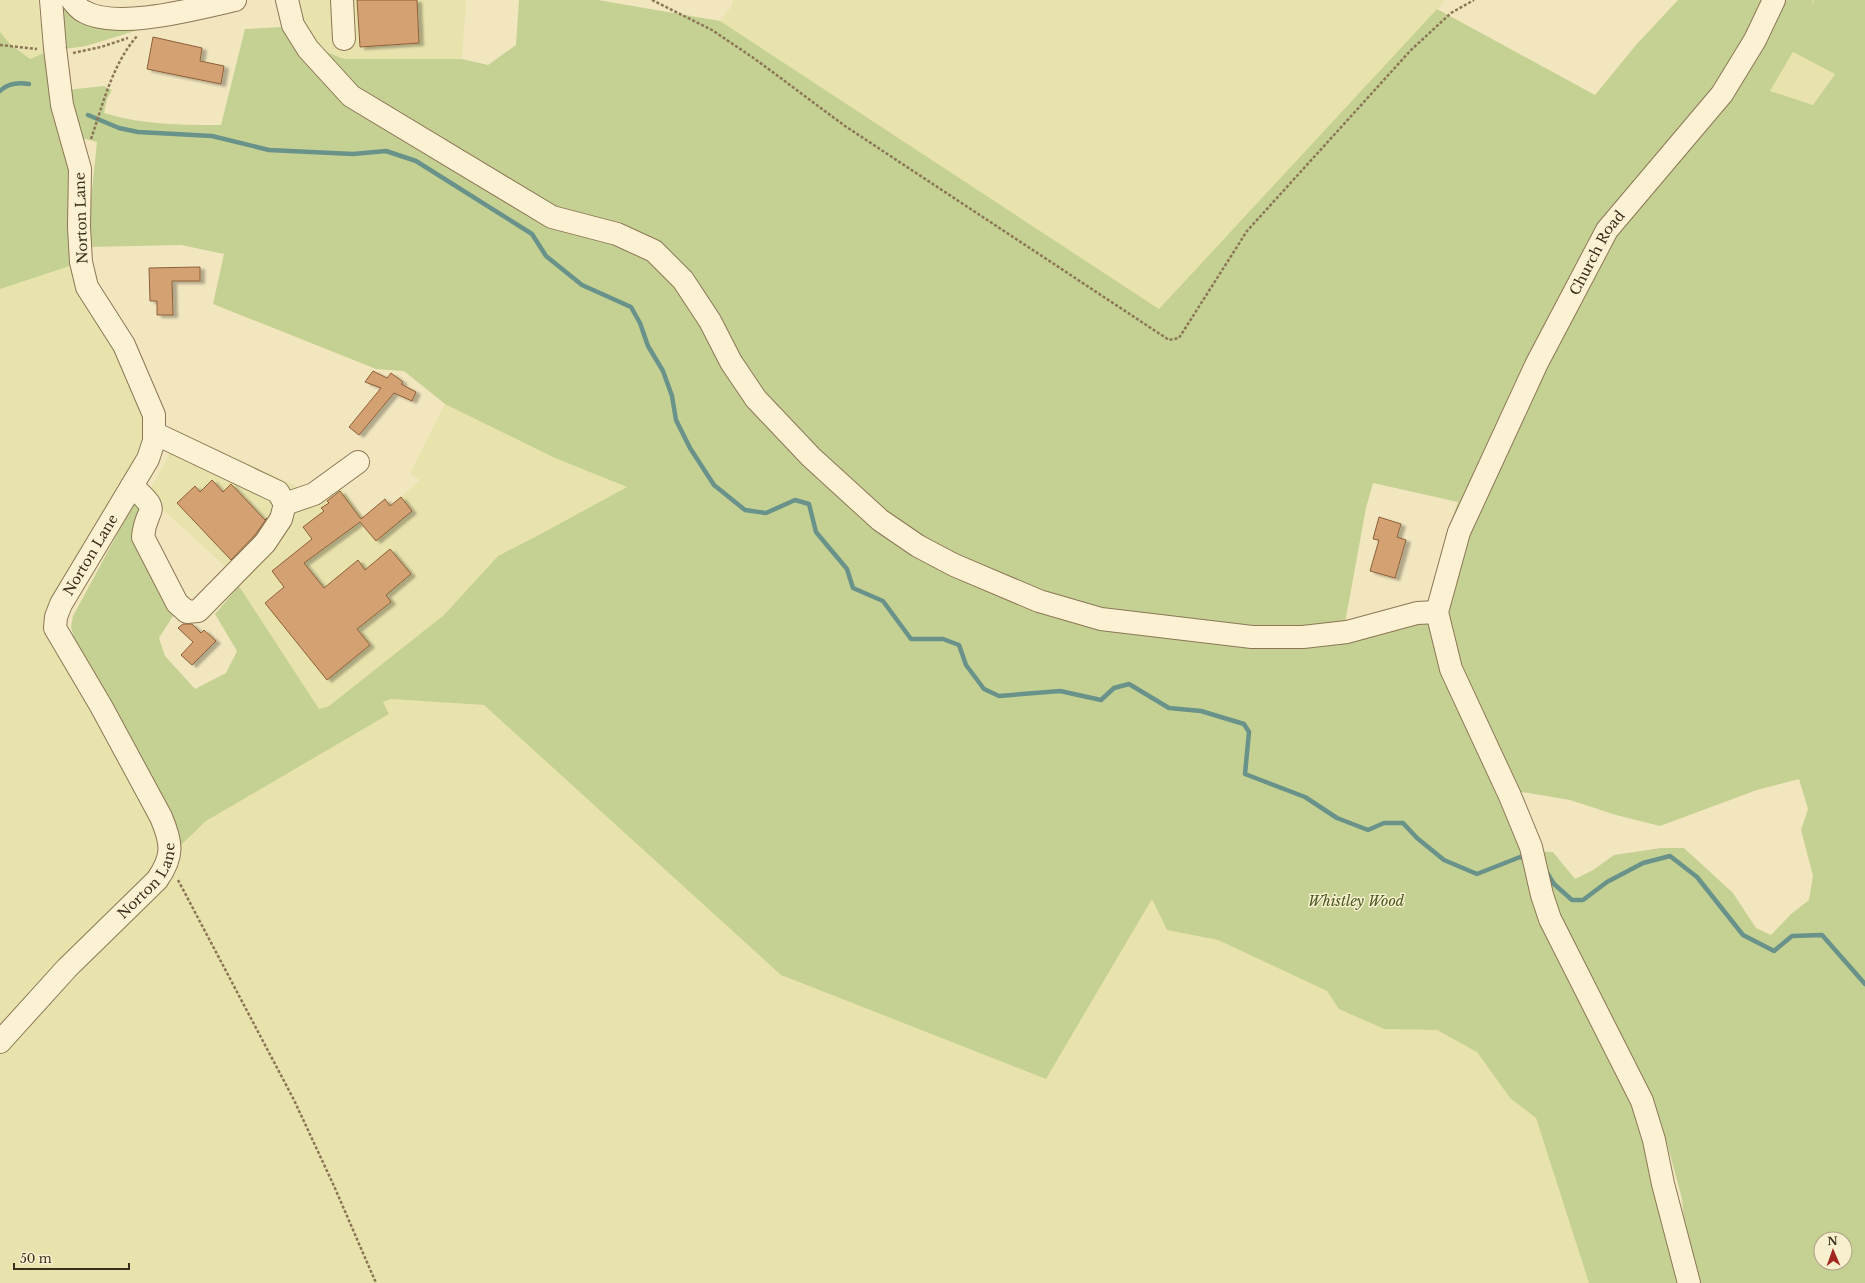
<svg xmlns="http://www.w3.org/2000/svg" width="1865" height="1283" font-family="'Libre Baskerville',serif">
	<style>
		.farmland { fill: #e8e2ac }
		.green { fill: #c5d192; fill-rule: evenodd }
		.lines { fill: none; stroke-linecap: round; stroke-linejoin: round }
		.stream { stroke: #69928b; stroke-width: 4.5 }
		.building { fill: #d3a172; stroke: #8d6039; filter: url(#shadow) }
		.minor-casing { stroke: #8c7656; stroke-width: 24 }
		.path { stroke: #8c7656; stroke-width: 2.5; stroke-dasharray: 3 2; stroke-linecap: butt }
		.minor { stroke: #fcf2d3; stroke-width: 22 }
		.labels { text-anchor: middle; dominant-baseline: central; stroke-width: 3; stroke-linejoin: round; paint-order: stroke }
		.street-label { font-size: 14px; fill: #3a2d1c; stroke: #f8efcf }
		.park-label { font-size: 14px; font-style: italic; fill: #475920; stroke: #f8efcf }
	</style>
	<defs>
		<filter id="shadow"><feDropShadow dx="4.5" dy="2.5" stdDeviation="1" flood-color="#0004"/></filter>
	</defs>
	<rect width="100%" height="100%" fill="#f2e6bf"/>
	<g class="farmland">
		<path d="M0 0H38L44 53 30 59 10 44 0 32Z"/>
		<path d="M296 0H466L462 59H344L314 47Z"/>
		<path d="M733 0H1443L1445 1 1159 309 720 21 731 7Z"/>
		<path d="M1793 52 1835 73 1813 105 1769 91 1786 65Z"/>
		<path d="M70 266 90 315 109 334 145 420 144 443 50 621 158 825 162 858 0 1034V289Z"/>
		<path d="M445 404 555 458 627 487 537 536 498 556 444 615 329 706 319 709 229 570 147 495 169 455 172 428 307 491 337 482 363 517 385 499 391 506 420 480 410 474Z"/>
		<path d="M391 699 484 705 781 975 1046 1079 1152 899 1167 930 1218 940 1328 991 1339 1009 1384 1029 1437 1030 1477 1052 1510 1098 1536 1118 1589 1283H0V1056L175 874 179 861V847L206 821 388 714 382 702Z"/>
	</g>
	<g class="green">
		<path d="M56 0 138 25V30L86 46 65 49Z"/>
		<path d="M519 0H598L720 21 1159 309 1437 9 1595 95 1636 45 1678 0H1813L1812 7 1814 0H1865V1283H1700L1685 1233 1682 1199 1667 1143 1649 1100 1565 931 1548 930 1629 1091 1651 1162 1664 1226 1681 1283H1589L1536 1118 1510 1098 1477 1052 1437 1030 1384 1029 1339 1009 1327 991 1218 940 1167 930 1152 899 1046 1079 781 975 484 705 391 699 383 702 389 714 206 821 179 847 177 828 76 645 71 627 73 616 134 503 143 508 137 538 170 605 173 616 159 638 165 656 195 689 226 673 237 651 215 614 239 586 319 709 329 706 444 615 498 556 537 536 627 487 555 458 445 404 404 371 376 369 213 304 224 254 181 245 88 247V229L97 142 77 137 66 90 104 86 112 90 107 99 104 113C144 125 179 125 221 125L245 29 282 27 320 77 338 74 314 47 344 59H462L488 65 516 45ZM1793 52 1835 74 1813 105 1770 91ZM529 197 624 229 653 242 679 264 702 291 720 315 741 362 783 415 864 495 915 535 967 563 1052 598 1096 609 1146 618 1252 629H1301L1345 623 1366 508 1373 483 1458 502 1446 536 1434 597 1451 669 1459 665 1516 791 1570 800 1616 815 1660 826 1757 790 1799 779 1808 809 1801 830 1813 876 1809 900 1791 914 1771 935 1756 928 1733 893 1684 848H1661L1614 855 1593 870 1575 879 1553 852 1523 851 1493 777 1450 688 1433 631 1427 623 1420 620H1412L1365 634 1319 643 1274 645 1226 640 1102 626 1058 615 965 579 924 557 884 528 822 474 782 433 747 393 679 283 655 260 634 247 562 225ZM1821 1239H1845V1263H1821Z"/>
		<path d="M0 32 10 44 30 59 44 53 75 172 70 266 0 289Z"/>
	</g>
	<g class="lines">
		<g class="stream">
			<path d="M0 91C8 83 18 82 29 84"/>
			<path d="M88 115 119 128 138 132 212 136 269 150 353 154 386 151 416 161 532 234 546 256 582 285 631 307 640 323 648 346 663 371 672 396 676 420 690 448 714 485 745 510 766 513 795 500 809 504 816 532 847 569 853 588 883 601 911 639H943L959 645 966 665 984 689 999 696 1060 691 1101 700 1114 688 1129 684 1169 708 1201 711 1244 724 1249 732 1245 774 1305 797 1337 818 1368 830 1384 823H1403L1417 838 1444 860 1477 874 1520 857 1527 859"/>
			<path d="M1546 871 1554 884 1572 900H1583L1607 882 1643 863 1670 856 1697 877 1743 935 1774 951 1792 936 1822 935 1865 984"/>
		</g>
	</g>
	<g class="building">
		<path d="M357 0H417L419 43 360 47Z"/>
		<path d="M153 37 202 48 200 61 224 66 221 84 147 69Z"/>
		<path d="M200 267V281H172L173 315H157V301H150L149 268Z"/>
		<path d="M373 371 387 378 391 373 403 382 401 384 416 392 412 401 394 393 359 435 349 427 381 388 365 382Z"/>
		<path d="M212 480 223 492 231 484 265 520 267 518 255 535 231 560 177 503 195 486 200 492Z"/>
		<path d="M340 491 361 519 385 499 390 506 401 497 412 511 376 541 360 522 304 563 324 588 358 560 365 570 390 549 411 574 386 595 391 602 357 629 370 645 327 680 265 603 284 587 272 571 312 539 303 527 324 511 321 508 329 503 327 501Z"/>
		<path d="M1379 517 1401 524 1397 537 1406 540 1395 578 1370 571 1379 540 1373 539Z"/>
		<path d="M183 624H192L201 633 204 630 216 641 192 665 181 655 193 642 178 628Z"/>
	</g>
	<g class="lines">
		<defs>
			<g id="minor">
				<path d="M72 0C75 4 79 9 83 11 117 31 198 8 235 0"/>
				<path d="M287 0 293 25 308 49 351 96 552 217 617 234 654 251 683 280 710 321 731 362 756 399 811 457 880 520 918 546 954 565 1039 601 1101 619 1252 637H1303L1347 632 1417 613 1437 612"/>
				<path d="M342 0 344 39"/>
				<path d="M132 486C164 515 146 504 143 537L177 603 187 612 198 611 265 543 281 519 285 504 278 492 154 433"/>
				<path d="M285 504 314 494 358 462"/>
				<path id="s1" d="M0 1042 67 968 157 880C174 856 172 843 161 817L101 706 55 628 56 617 61 604 148 459 154 441V415L124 345 87 287 81 262 79 227 80 169 62 105 55 48 51 0"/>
				<path id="s2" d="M1689 1283 1663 1184 1654 1140 1642 1101 1550 919 1542 895 1531 847 1510 796 1451 669 1437 612 1459 532 1537 363 1607 230 1722 94 1755 40 1774 0"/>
			</g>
		</defs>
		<use href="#minor" class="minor-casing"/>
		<g class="path">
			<path d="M652 0 712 30 755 59 845 126 1169 340 1179 338 1247 231 1411 50 1451 13 1474 0"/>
			<path d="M0 45 37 49"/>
			<path d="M73 53 101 47 128 38"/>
			<path d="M91 139C103 104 112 65 137 36"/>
			<path d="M178 880 294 1100 334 1186 376 1283"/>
		</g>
		<use href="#minor" class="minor"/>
	</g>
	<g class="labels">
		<g class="street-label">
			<text transform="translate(81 218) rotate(-92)">Norton Lane</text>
			<text stroke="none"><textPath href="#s2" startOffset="1115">Church Road</textPath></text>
			<text stroke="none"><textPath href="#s1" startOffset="592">Norton Lane</textPath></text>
			<text stroke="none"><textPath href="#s1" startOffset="220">Norton Lane</textPath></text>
		</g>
		<g class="park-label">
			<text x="1356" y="901">Whistley Wood</text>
		</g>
	</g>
	<g transform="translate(1833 1251) rotate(358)"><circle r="19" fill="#f8efcf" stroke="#aca187"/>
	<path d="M0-3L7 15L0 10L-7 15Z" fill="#a02820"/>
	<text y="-6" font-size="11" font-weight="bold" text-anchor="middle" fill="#3a2d1c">N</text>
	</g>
	<path d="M14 1263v6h115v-6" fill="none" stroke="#3a2d1c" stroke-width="2"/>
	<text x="20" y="1263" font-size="12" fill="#3a2d1c" stroke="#f8efcf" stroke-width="3" paint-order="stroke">50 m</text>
</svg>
